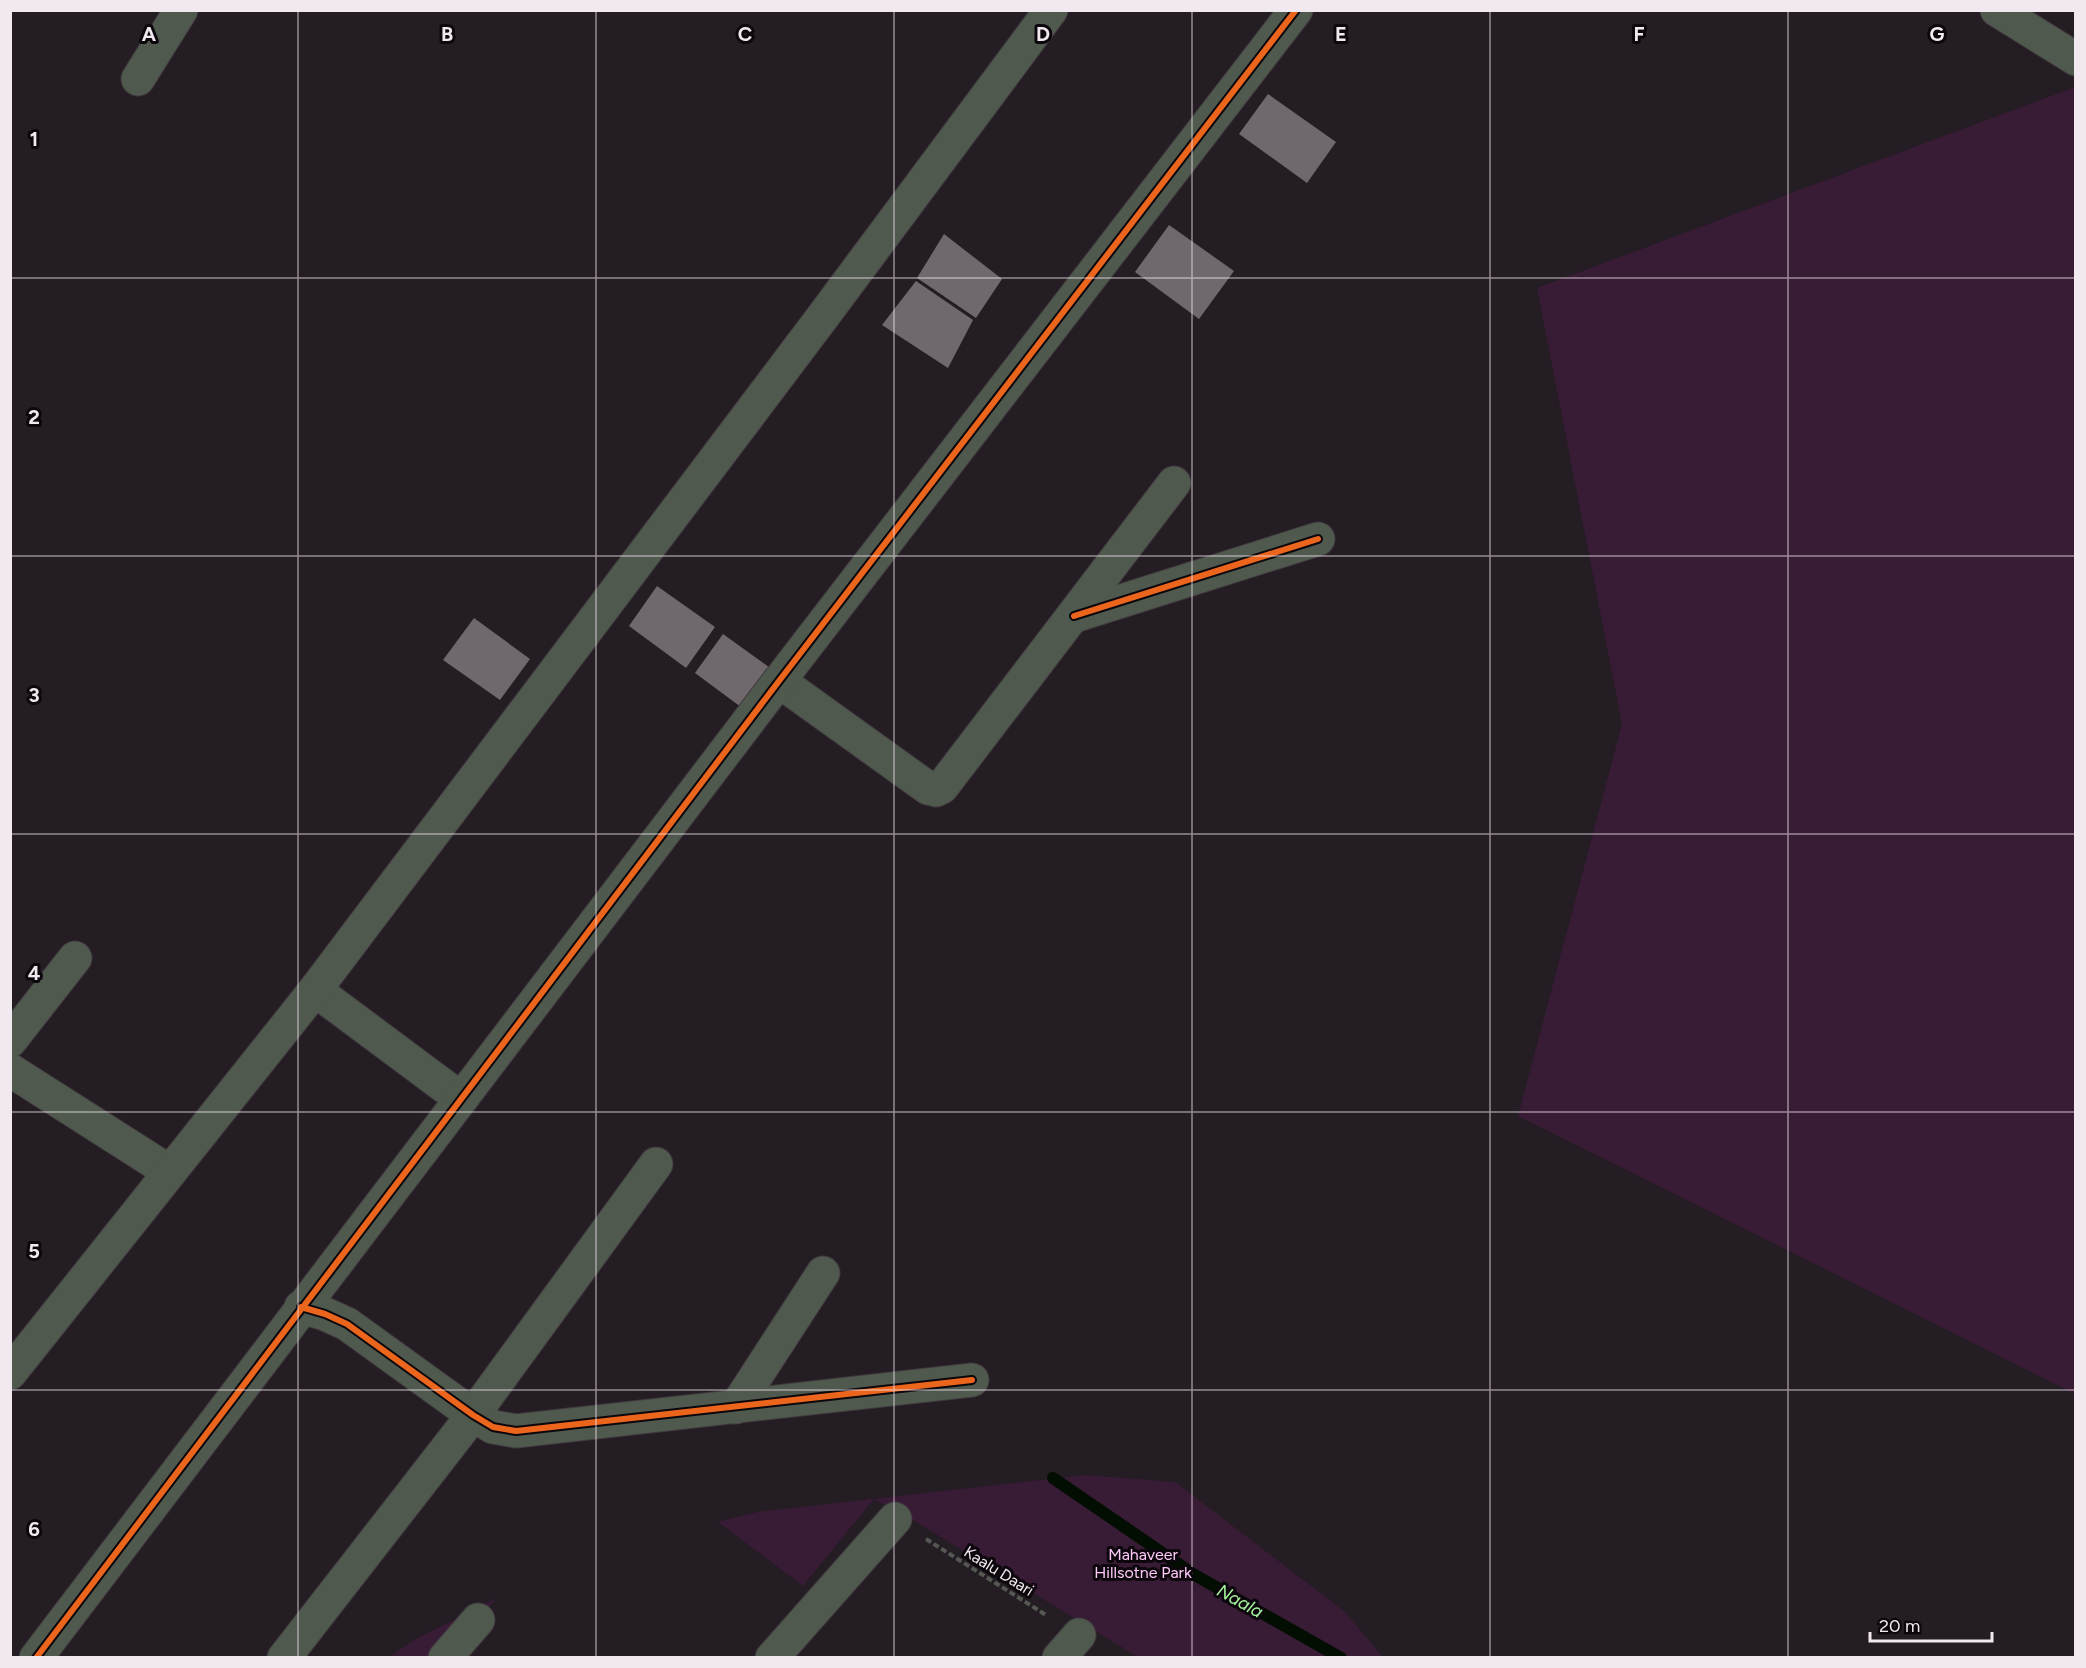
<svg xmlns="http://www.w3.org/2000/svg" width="2086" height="1668" font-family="Figtree,sans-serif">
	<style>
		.green { fill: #381b35 }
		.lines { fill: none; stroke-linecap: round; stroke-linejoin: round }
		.stream { stroke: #030e03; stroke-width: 12 }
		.building { fill: #6f696e }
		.minor-casing { stroke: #403a3f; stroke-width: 35 }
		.path { stroke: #555753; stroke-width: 4; stroke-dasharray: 6 3; stroke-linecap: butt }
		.minor { stroke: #4f594e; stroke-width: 33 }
		.cycleway-casing { stroke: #0c070c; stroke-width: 10 }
		.cycleway { stroke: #eb651d; stroke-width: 6 }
		.grid { fill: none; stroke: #f2e8f0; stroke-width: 1.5; stroke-opacity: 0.55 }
		.labels { text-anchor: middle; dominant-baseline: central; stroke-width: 6; stroke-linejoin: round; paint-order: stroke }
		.park-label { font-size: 16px; fill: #fdc9f7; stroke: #0c070c }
		.street-label { font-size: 16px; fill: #f2e8f0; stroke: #0c070c }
		.water-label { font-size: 18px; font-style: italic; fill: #a7f69f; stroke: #0c070c }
		.grid-label { font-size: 20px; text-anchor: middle; font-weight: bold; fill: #f2e8f0; stroke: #0c070c; stroke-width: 6; stroke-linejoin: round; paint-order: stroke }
	</style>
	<rect width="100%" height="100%" fill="#241d23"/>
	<g class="green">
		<path d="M2075 87H2076L2075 1394 1518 1116 1622 724 1537 288Z"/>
		<path d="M1085 1475 1175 1482 1344 1611 1383 1657H1138L900 1512 874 1499 803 1586 718 1522 757 1512Z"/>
		<path d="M497 1598 445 1657 388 1658 414 1640Z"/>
	</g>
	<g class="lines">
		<path class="stream" d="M1053 1478 1193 1574 1341 1658"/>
	</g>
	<g class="building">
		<path d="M1268 94 1336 142 1307 183 1239 134Z"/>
		<path d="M1169 225 1234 271 1199 319 1135 272Z"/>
		<path d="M944 234 1002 279 976 318 917 278Z"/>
		<path d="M916 281 973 320 948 368 882 325Z"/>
		<path d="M657 586 715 627 686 668 629 626Z"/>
		<path d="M474 618 530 659 500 700 443 660Z"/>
		<path d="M723 634 773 670 745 710 695 673Z"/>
	</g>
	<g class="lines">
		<defs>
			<g id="minor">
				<path d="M1997 10 2076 59"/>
				<path d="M138 79 181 10"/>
				<path d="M1074 616 1318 539"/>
				<path d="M779 681 928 788 936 790 942 787 1174 483"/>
				<path d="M315 990 460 1098"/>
				<path d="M10 1041 75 958"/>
				<path d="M10 1070 170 1172"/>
				<path d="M301 1307 325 1314 347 1324 473 1415 493 1427 516 1431 972 1380"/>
				<path d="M10 1373 315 990 824 315 1051 10"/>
				<path d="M736 1407 823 1273"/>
				<path d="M36 1658 779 681 1296 10"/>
				<path d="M284 1658 473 1415 656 1164"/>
				<path d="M445 1658 478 1620"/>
				<path d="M772 1658 895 1519"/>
				<path d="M1059 1658 1079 1635"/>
			</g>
		</defs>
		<use href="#minor" class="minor-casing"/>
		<path class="path" d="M926 1539 1046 1615"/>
		<use href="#minor" class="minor"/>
		<defs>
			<g id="cycleway">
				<path d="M1074 616 1318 539"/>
				<path d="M301 1307 325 1314 347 1324 473 1415 493 1427 516 1431 972 1380"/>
				<path d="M36 1658 779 681 1296 10"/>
			</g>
		</defs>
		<use href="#cycleway" class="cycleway-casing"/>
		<use href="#cycleway" class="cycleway"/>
	</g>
	<path class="grid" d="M298 10V1658M596 10V1658M894 10V1658M1192 10V1658M1490 10V1658M1788 10V1658M10 278H2076M10 556H2076M10 834H2076M10 1112H2076M10 1390H2076"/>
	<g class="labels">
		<g class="park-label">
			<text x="1143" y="1554">Mahaveer<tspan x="1143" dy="18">Hillsotne Park</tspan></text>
		</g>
		<g class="street-label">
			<text transform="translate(999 1571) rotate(32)">Kaalu Daari</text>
		</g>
		<g class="water-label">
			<text transform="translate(1240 1601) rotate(29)">Naala</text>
		</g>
	</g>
	<g class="grid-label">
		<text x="149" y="41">A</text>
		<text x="447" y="41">B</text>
		<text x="745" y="41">C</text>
		<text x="1043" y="41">D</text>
		<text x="1341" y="41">E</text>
		<text x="1639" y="41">F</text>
		<text x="1937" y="41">G</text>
		<text x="34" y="146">1</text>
		<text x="34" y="424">2</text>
		<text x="34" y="702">3</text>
		<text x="34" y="980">4</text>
		<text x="34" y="1258">5</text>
		<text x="34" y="1536">6</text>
	</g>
	<rect width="2086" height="1668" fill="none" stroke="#f2e8f0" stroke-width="24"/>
	<path d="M1870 1632v9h122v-9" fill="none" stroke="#f2e8f0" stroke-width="3"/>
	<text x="1879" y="1632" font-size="18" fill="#f2e8f0" stroke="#0c070c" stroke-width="4.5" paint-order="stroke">20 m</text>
</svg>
